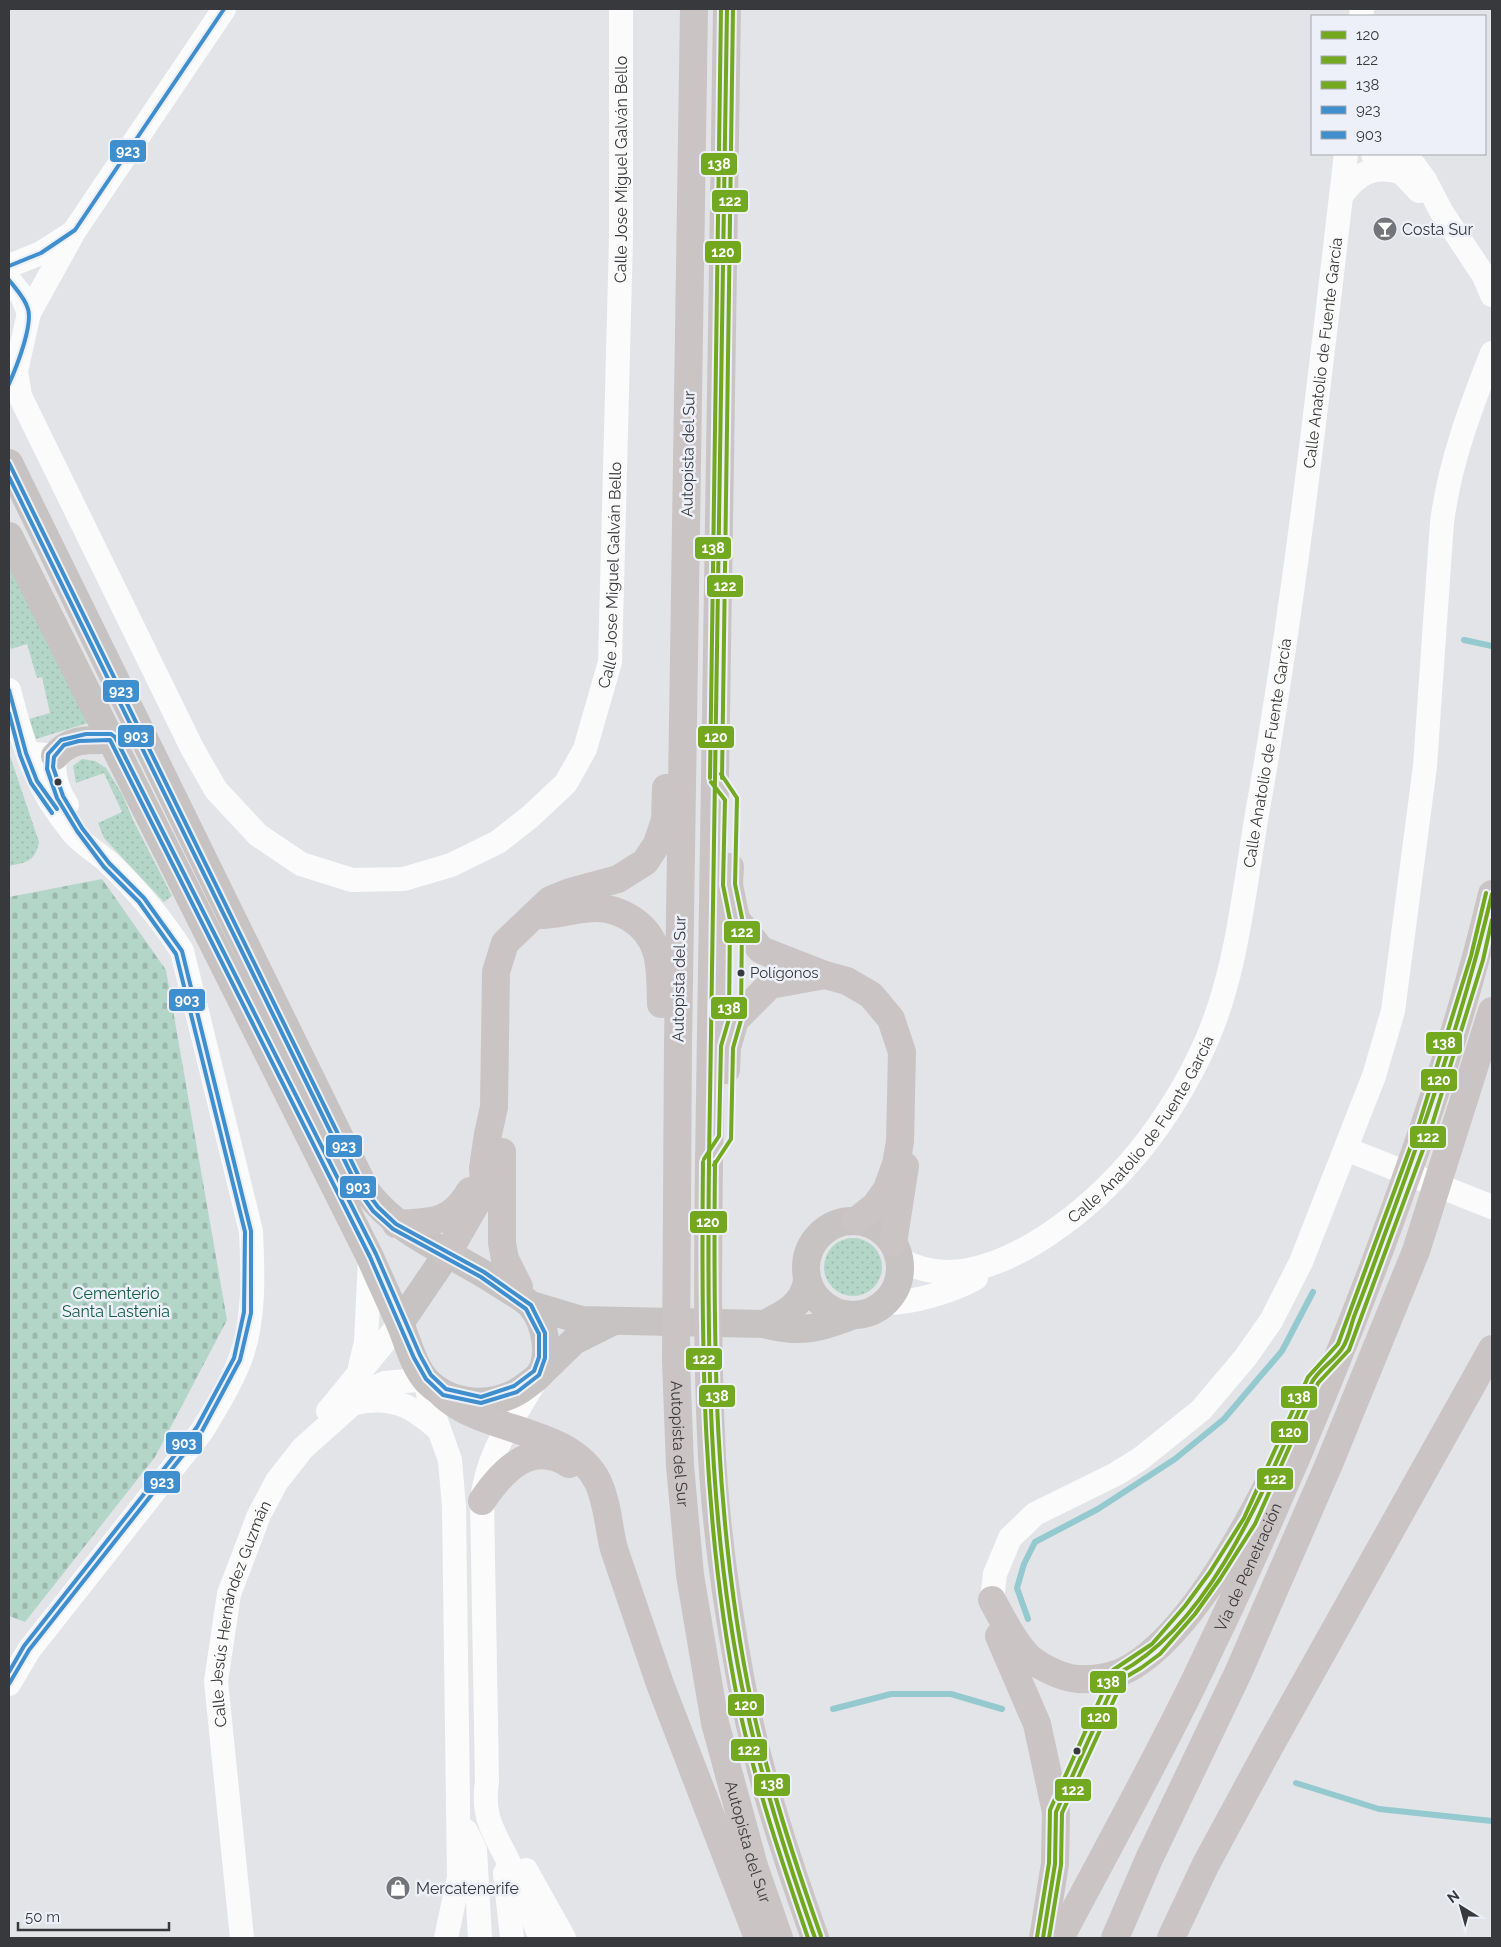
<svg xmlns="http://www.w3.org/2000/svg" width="1501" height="1947" font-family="Raleway,sans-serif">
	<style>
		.grass { fill: url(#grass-dots) }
		.cemetery { fill: url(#cemetery-stones) }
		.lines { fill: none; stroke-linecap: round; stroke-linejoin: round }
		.stream { stroke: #94c9d0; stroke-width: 6 }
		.minor { stroke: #fbfbfb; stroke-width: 24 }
		.major { stroke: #c7c3c2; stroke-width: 28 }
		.highway { stroke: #cbc4c4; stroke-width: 28 }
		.bus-1-casing { stroke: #edf0f8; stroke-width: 8 }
		.bus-2-casing { stroke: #edf0f8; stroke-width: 8 }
		.bus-3-casing { stroke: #edf0f8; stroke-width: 8 }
		.bus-4-casing { stroke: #edf0f8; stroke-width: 8 }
		.bus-5-casing { stroke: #edf0f8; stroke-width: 8 }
		.bus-1 { stroke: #72a71e; stroke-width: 4 }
		.bus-2 { stroke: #72a920; stroke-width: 4 }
		.bus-3 { stroke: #72a920; stroke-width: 4 }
		.bus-4 { stroke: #3f8fcf; stroke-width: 4 }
		.bus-5 { stroke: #3f8fcf; stroke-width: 4 }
		.bus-dot { fill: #38393c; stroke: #edf0f8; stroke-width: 2 }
		.labels { text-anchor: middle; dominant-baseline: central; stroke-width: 5; stroke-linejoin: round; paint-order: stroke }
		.bus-label { font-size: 15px; fill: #38393c; stroke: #edf0f8; text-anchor: start }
		.street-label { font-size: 16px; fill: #38393c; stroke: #edf0f8 }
		.poi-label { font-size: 16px; fill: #38393c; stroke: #edf0f8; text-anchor: start }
		.park-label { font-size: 16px; fill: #136045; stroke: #edf0f8 }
		.line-badge { stroke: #edf0f8; stroke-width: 2 }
		.badge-label { font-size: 14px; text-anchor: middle; font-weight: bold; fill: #fff }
	</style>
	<defs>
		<pattern id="grass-dots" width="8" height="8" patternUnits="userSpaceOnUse" patternTransform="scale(1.25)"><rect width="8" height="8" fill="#b4d6c8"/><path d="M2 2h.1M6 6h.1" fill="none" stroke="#9cb8ad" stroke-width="1.8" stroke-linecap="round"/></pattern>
		<pattern id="cemetery-stones" width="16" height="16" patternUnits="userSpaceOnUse" patternTransform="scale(1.25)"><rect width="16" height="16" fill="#b4d6c8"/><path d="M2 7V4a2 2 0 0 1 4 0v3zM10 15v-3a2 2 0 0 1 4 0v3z" fill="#9cb8ad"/></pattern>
	</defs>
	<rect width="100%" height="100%" fill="#e2e4e7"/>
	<g class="grass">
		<path d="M9 564 88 723 36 739 29 719 50 713 42 677 37 678 27 644 11 649 9 643Z"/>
		<path d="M9 753 39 842C35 862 27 862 9 866Z"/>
		<path d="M82 759 95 761 106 768 122 794 134 822 172 896 164 902 104 838 98 823 122 812 104 773 76 783 73 766Z"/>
		<circle cx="853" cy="1267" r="29"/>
	</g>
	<path class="cemetery" d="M102 879 166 970 227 1320 155 1457 25 1622 9 1616V897Z"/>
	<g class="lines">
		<g class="stream">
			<path d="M1464 640 1492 646"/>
			<path d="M1028 1619 1017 1588 1024 1564 1035 1542 1098 1509 1175 1459 1224 1419 1282 1351 1313 1292"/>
			<path d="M833 1709 891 1694H951L1002 1709"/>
			<path d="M1296 1783 1379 1809 1492 1821"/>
		</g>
		<g class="minor">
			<path d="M1361 16 1362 9"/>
			<path d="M1373 154 1402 173 1419 191"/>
			<path d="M1406 154 1425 180 1441 211 1484 276 1492 295"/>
			<path d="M1341 196C1358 173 1372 165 1401 172"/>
			<path d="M9 266 41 253 72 233"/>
			<path d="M9 280 22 296 29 313"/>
			<path id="s1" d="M16 371 20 396 192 748 216 790 258 835 301 864 352 880 404 879 451 865 498 842 531 816 566 783 585 749 610 662 621 238V9"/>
			<path d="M9 384 16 371 29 313 75 230 224 9"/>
			<path d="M9 690C24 748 34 786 74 834 84 845 98 853 109 863 137 890 161 918 182 951L251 1231C253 1274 255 1320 240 1360 230 1385 216 1408 202 1431L29 1650 9 1684"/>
			<path d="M35 754 55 756C52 774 57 790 67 805"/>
			<path d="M1346 1149 1492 1207"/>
			<path id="s2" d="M899 1259C944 1285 993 1268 1035 1243 1107 1199 1162 1133 1199 1057 1236 983 1243 896 1257 814 1296 596 1320 374 1346 154"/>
			<path d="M884 1303C911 1304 953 1291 976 1278"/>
			<path d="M360 1367 366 1342 370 1259"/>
			<path d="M538 1376C514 1419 487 1451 482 1501L487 1781C481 1820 496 1834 511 1867 521 1891 531 1914 541 1938"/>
			<path d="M355 1403C391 1395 411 1405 438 1429"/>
			<path d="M328 1411 400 1323"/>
			<path d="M992 1600 995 1574 1010 1538 1035 1514 1116 1474 1140 1459 1201 1410 1245 1358 1271 1321 1301 1262 1374 1076 1393 1011 1425 766 1442 522C1450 462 1470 409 1492 353"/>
			<path d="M466 1831 475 1850 480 1938"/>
			<path d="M526 1870 564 1938"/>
			<path d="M505 1873 512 1938"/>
			<path id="s3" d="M242 1938 216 1681 229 1594 259 1515 277 1481 303 1448 368 1390 385 1383 426 1379 429 1401 450 1460 454 1507 459 1877 446 1938"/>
		</g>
		<g class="major">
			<path d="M9 463 366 1191C402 1238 454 1253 501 1285 511 1292 525 1298 532 1307 545 1323 552 1357 539 1375 536 1379 530 1382 527 1385 498 1408 454 1408 427 1381 414 1367 408 1343 401 1326 391 1303 380 1280 370 1257L9 536"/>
			<path d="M55 756C70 738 87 740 110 740"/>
			<circle cx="853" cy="1268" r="47"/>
			<path d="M531 1305 581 1320 764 1324C800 1334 821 1328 854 1315"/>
			<path d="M400 1323 447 1254"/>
			<path d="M764 1324C785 1314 803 1305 807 1281"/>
			<path d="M539 1375 574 1341 612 1322"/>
		</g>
		<g class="highway">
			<path id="s4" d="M694 9 678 1045 676 1361 680 1466 690 1575 715 1723 754 1866 779 1938"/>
			<path d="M727 9 709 1162C708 1253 707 1344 711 1435 714 1514 725 1594 739 1671 755 1763 784 1851 815 1938"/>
			<path d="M730 867 729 885 736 919 761 950 825 975 847 981 871 995 891 1019 902 1052 900 1142 896 1164 887 1189 875 1206 856 1221"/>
			<path d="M543 915C562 914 578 908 597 908 609 908 620 912 630 918 663 938 660 970 661 1004"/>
			<path d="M726 1070 727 1047 735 1020 770 985 825 975"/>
			<path d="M502 1152V1243L505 1259 519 1287"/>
			<path d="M396 1224C431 1222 451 1224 470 1191"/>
			<path d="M893 1243 905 1166"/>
			<path d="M447 1254 481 1195 484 1183 483 1168 488 1134 494 1107 496 972 505 943 550 900 570 892 618 879 645 862 657 844 665 820 666 788"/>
			<path d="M443 1395C485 1434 571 1427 598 1482 608 1504 608 1526 614 1549L660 1684 758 1938"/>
			<path d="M482 1501C502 1471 531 1439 569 1464"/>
			<path d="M992 1600C1002 1618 1011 1637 1024 1652 1034 1665 1062 1678 1078 1679 1099 1680 1121 1675 1139 1662 1191 1626 1239 1541 1268 1485"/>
			<path d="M999 1636 1037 1724 1056 1812 1055 1864 1043 1938"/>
			<path id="s5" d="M1060 1938C1106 1851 1154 1765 1197 1676 1262 1542 1320 1407 1373 1268 1419 1145 1462 1021 1492 894"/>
			<path d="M1115 1938 1149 1859 1238 1673 1329 1464 1416 1251 1492 1011"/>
			<path d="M1171 1938 1206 1864 1271 1744 1492 1349"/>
		</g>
		<defs>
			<g id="bus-1">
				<path d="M727 9 709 1162C707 1345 707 1527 746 1706 763 1785 788 1862 815 1938"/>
				<path d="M1043 1938 1055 1864 1056 1812 1119 1673C1214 1623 1269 1477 1311 1384 1318 1369 1335 1361 1343 1347 1349 1338 1351 1324 1355 1314 1365 1289 1374 1264 1383 1239 1425 1126 1464 1012 1492 894"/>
			</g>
			<g id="bus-2">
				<path d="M722 778 733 9"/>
				<path d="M703 1162C701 1345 702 1527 739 1707 756 1786 782 1862 808 1938"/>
				<path d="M714 1165 731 1139 733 1048 741 1020 742 918 735 884 737 798 721 774"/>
				<path d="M1049 1938 1061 1865 1062 1813 1124 1678 1141 1668 1160 1654 1195 1614 1220 1579 1255 1524 1318 1383 1349 1350 1431 1128 1483 960 1492 920"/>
			</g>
			<g id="bus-3">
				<path d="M710 778 721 9"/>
				<path d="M704 1159 719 1136 721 1046 729 1019 730 920 723 885 725 800 711 782"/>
				<path d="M715 1162C713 1344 714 1526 752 1705 769 1784 794 1860 821 1936"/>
				<path d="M1037 1937 1049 1863 1050 1810 1113 1670 1152 1644 1185 1606 1210 1572 1244 1518 1308 1377 1338 1344 1419 1124 1471 956 1486 893"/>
			</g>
			<g id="bus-4">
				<path d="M9 266 41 253 75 230 224 9"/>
				<path d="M9 280C16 289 25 298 28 309 33 326 16 368 9 384"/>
				<path d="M9 463 366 1191 378 1207 396 1224 484 1272 531 1305 545 1333V1358L539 1375 517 1392 481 1403 443 1395 426 1379 414 1358 370 1257 110 740 79 741 64 745 54 757 53 767 63 796 82 828 109 863 144 898 182 951 251 1231V1313L240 1360 202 1431 29 1650 9 1684"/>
				<path d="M9 690 26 753 37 781 57 809"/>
			</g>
			<g id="bus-5">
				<path d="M9 477 361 1194 373 1211 393 1229 481 1277 526 1309 539 1334V1357L534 1371 514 1386 481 1397 446 1389 431 1375 420 1355 376 1254 115 737 111 734H86L61 740 48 754 47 769 57 798 77 831 104 867 139 902 176 954 245 1232 244 1312 234 1358 197 1427 24 1646 9 1672"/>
				<path d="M9 713 20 755 31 783 52 813"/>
			</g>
		</defs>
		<use href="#bus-1" class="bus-1-casing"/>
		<use href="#bus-2" class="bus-2-casing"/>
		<use href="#bus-3" class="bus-3-casing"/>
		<use href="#bus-4" class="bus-4-casing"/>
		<use href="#bus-5" class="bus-5-casing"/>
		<use href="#bus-1" class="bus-1"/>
		<use href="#bus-2" class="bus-2"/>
		<use href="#bus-3" class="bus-3"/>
		<use href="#bus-4" class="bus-4"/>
		<use href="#bus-5" class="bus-5"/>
	</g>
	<defs>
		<symbol id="bar-disc" viewBox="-11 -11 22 22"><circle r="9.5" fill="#747578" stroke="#edf0f8"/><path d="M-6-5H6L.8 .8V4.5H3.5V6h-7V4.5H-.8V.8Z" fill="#fff"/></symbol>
		<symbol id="shop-disc" viewBox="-11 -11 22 22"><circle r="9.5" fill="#747578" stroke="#edf0f8"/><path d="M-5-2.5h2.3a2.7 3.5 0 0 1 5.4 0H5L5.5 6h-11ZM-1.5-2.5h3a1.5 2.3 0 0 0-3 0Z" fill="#fff"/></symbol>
	</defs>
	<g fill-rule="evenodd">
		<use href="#bar-disc" x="1371" y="215" width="28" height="28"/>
		<use href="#shop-disc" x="384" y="1874" width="28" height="28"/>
	</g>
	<g class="bus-dot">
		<circle cx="58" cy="782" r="4.5"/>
		<circle cx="741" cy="973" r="4.5"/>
		<circle cx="1077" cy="1751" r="4.5"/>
	</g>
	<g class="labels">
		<g class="bus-label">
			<text x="750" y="973">Polígonos</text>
		</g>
		<g class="street-label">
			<text stroke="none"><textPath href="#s1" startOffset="1498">Calle Jose Miguel Galván Bello</textPath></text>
			<text stroke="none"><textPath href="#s2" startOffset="1112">Calle Anatolio de Fuente García</textPath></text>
			<text transform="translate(688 454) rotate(-89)">Autopista del Sur</text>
			<text stroke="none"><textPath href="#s1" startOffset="1092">Calle Jose Miguel Galván Bello</textPath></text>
			<text stroke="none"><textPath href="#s2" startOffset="708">Calle Anatolio de Fuente García</textPath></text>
			<text transform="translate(679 979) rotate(-89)">Autopista del Sur</text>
			<text stroke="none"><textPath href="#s2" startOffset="302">Calle Anatolio de Fuente García</textPath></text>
			<text stroke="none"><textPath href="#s4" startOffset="1435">Autopista del Sur</textPath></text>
			<text stroke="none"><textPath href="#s5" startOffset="416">Vía de Penetración</textPath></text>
			<text stroke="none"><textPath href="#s3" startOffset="329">Calle Jesús Hernández Guzmán</textPath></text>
			<text stroke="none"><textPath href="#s4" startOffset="1840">Autopista del Sur</textPath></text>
		</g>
		<g class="poi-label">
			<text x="1402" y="229">Costa Sur</text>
			<text x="416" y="1888">Mercatenerife</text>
		</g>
		<g class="park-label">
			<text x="116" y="1293">Cementerio<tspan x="116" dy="18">Santa Lastenia</tspan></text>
		</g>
	</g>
	<g class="line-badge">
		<rect x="109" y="139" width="38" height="24" rx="5" fill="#3f8fcf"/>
		<rect x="700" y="152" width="38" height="24" rx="5" fill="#72a920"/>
		<rect x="711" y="189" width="38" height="24" rx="5" fill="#72a920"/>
		<rect x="704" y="240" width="38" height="24" rx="5" fill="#72a71e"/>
		<rect x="694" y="536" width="38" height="24" rx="5" fill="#72a920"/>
		<rect x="706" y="574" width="38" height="24" rx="5" fill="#72a920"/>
		<rect x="102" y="679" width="38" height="24" rx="5" fill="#3f8fcf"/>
		<rect x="117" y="724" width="38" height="24" rx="5" fill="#3f8fcf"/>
		<rect x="697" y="725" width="38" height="24" rx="5" fill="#72a71e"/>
		<rect x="723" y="920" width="38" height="24" rx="5" fill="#72a920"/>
		<rect x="168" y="988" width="38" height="24" rx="5" fill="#3f8fcf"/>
		<rect x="710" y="996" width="38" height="24" rx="5" fill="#72a920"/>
		<rect x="1425" y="1031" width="38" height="24" rx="5" fill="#72a920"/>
		<rect x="1420" y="1068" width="38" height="24" rx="5" fill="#72a71e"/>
		<rect x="1409" y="1125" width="38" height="24" rx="5" fill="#72a920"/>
		<rect x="325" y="1134" width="38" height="24" rx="5" fill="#3f8fcf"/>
		<rect x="339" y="1175" width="38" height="24" rx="5" fill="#3f8fcf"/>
		<rect x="689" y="1210" width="39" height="24" rx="5" fill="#72a71e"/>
		<rect x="685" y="1347" width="38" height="24" rx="5" fill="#72a920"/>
		<rect x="698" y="1384" width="38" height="24" rx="5" fill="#72a920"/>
		<rect x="1280" y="1385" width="38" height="24" rx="5" fill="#72a920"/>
		<rect x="1270" y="1420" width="39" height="24" rx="5" fill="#72a71e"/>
		<rect x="165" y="1431" width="38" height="24" rx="5" fill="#3f8fcf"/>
		<rect x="1256" y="1467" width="38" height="24" rx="5" fill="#72a920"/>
		<rect x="143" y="1470" width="38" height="24" rx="5" fill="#3f8fcf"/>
		<rect x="1089" y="1670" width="38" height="24" rx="5" fill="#72a920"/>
		<rect x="727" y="1693" width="38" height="24" rx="5" fill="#72a71e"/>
		<rect x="1080" y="1706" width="38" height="24" rx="5" fill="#72a71e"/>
		<rect x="730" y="1738" width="38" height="24" rx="5" fill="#72a920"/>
		<rect x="753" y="1773" width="38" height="24" rx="5" fill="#72a920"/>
		<rect x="1054" y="1778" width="38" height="24" rx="5" fill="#72a920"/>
	</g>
	<g class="badge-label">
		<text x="128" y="156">923</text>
		<text x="719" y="169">138</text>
		<text x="730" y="206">122</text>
		<text x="723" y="257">120</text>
		<text x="713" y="553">138</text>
		<text x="725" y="591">122</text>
		<text x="121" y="696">923</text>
		<text x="136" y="741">903</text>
		<text x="716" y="742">120</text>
		<text x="742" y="937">122</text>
		<text x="187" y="1005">903</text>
		<text x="729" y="1013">138</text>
		<text x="1444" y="1048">138</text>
		<text x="1439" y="1085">120</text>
		<text x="1428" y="1142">122</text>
		<text x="344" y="1151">923</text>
		<text x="358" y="1192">903</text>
		<text x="708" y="1227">120</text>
		<text x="704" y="1364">122</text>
		<text x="717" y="1401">138</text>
		<text x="1299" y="1402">138</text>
		<text x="1290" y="1437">120</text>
		<text x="184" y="1448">903</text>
		<text x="1275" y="1484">122</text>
		<text x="162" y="1487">923</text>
		<text x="1108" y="1687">138</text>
		<text x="746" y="1710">120</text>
		<text x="1099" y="1722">120</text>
		<text x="749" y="1755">122</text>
		<text x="772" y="1789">138</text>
		<text x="1073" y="1795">122</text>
	</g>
	<rect width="1501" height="1947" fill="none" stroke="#38393c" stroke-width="20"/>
	<rect x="1311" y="15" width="175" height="140" fill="#edf0f8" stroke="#a5a7ad"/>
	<rect x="1321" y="31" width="25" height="8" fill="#72a71e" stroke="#a5a7ad"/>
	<text x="1356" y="40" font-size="15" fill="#38393c">120</text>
	<rect x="1321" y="56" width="25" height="8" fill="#72a920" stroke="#a5a7ad"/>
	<text x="1356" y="65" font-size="15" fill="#38393c">122</text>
	<rect x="1321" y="81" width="25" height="8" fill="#72a920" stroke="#a5a7ad"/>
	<text x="1356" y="90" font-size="15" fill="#38393c">138</text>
	<rect x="1321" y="106" width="25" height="8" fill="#3f8fcf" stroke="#a5a7ad"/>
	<text x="1356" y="115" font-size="15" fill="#38393c">923</text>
	<rect x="1321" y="131" width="25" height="8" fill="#3f8fcf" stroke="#a5a7ad"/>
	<text x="1356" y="140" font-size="15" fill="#38393c">903</text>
	<g transform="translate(1461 1907) rotate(323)" stroke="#edf0f8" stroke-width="4" paint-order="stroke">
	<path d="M0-4L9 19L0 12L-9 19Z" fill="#38393c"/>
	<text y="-8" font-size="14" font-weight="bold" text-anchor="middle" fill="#38393c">N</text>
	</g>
	<path d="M18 1922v8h151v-8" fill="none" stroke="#38393c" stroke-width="2.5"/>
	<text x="25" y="1922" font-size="15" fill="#38393c" stroke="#edf0f8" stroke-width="4" paint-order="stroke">50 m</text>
</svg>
